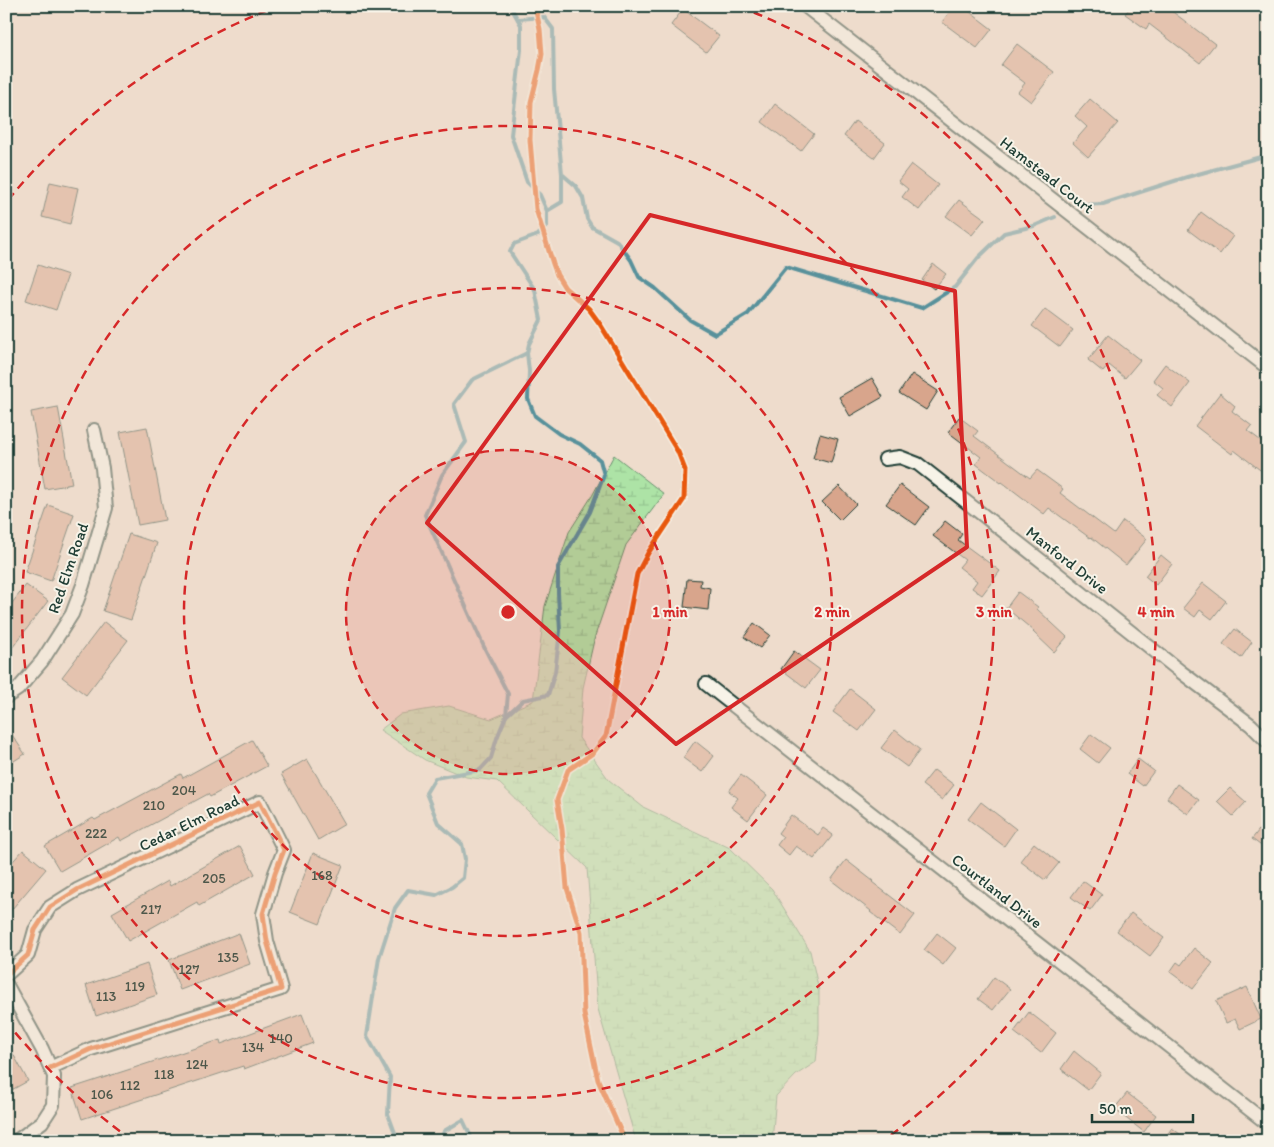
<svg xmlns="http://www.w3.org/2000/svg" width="1274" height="1147" font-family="Itim,sans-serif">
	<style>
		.wetland { fill: url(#wetland-marsh); stroke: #66906d }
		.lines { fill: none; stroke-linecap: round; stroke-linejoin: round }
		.stream { stroke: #59919b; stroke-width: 4 }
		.building { fill: #d8a58c; stroke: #1f3d34 }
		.minor-casing { stroke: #1f3d34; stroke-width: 16 }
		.minor { stroke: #f7f3e8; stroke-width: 12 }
		.cycleway-casing { stroke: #f7f3e8; stroke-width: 8 }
		.cycleway { stroke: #e8590c; stroke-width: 5 }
		.marked { fill: none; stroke: #d62828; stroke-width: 4; stroke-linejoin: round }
		.ring { fill: none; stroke: #d62828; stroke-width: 2.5; stroke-dasharray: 9 6 }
		.labels { text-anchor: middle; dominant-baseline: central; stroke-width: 4; stroke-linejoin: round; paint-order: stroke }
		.number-label { font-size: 14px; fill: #4d574a }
		.street-label { font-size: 16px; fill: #1f3d34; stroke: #f7f3e8 }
		.centre { fill: #d62828; stroke: #f7f3e8; stroke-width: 2.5 }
		.ring-label { font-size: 15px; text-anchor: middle; font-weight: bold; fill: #d62828; stroke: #f7f3e8; stroke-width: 4; stroke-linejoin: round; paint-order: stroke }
	</style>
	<defs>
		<pattern id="wetland-marsh" width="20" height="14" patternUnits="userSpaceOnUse" patternTransform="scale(1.25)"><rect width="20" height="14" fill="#ade3a6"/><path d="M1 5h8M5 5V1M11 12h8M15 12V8" fill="none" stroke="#94c490"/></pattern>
	</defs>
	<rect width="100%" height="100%" fill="#eedccc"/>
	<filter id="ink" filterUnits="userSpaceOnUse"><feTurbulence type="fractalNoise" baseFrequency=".02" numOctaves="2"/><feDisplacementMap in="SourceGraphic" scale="10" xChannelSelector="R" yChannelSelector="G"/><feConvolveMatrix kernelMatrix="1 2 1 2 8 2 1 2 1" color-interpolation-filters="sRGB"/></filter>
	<g filter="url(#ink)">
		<path class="wetland" d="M614 455 664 494 626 545 595 636 583 688 579 738 609 780 643 807 730 848 772 889 810 951 819 991V1033L816 1062 796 1075 776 1096 772 1141H636L598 1009 587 868 497 781 466 777 425 760 380 730 401 714 449 706 491 719 533 701 545 606 569 532 592 496Z"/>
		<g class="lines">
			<g class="stream">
				<path d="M518 19 544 17 553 29 554 89 562 174V202L547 211"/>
				<path d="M562 174 576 186 583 198 587 219 592 227 617 241 631 260 639 277 655 288 690 320 715 334 748 314 786 267 922 308 955 287 978 258 1004 233 1034 226 1055 217"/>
				<path d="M1080 205 1103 204 1187 177 1268 155"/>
				<path d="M506 716 523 700 548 695 555 672 560 631 558 593V567L590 512 604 475 600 460 580 444 559 434 535 416 528 399 529 371 527 353 529 344 541 320 535 290 510 252 514 244 538 235 547 226V211L540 195 527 182 511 135 521 50V25L513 11V6"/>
				<path d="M398 1141 388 1114 390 1077 367 1036 379 958 395 908 408 890 436 895 452 887 463 878 465 859 462 844 438 823 426 793 435 778 480 770 491 758 497 738 506 716 508 694 484 647 425 515 442 475 466 442 454 404 472 380 527 353"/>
				<path d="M441 1141 444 1131 463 1120 473 1141"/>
			</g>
		</g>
		<g class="building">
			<path d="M954 6H962L992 29 977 48 942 22Z"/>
			<path d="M1131 6H1165L1215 44 1200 63 1149 24 1146 29 1125 14Z"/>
			<path d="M683 9 719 36 706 52 671 25Z"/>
			<path d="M1017 44 1054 72 1031 102 1018 92 1025 83 1001 65Z"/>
			<path d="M1090 99 1118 123 1088 157 1073 143 1087 127 1075 116Z"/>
			<path d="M775 104 814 134 801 151 762 122Z"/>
			<path d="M855 121 885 143 874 158 844 136Z"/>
			<path d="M911 164 938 185 919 210 902 197 908 189 898 181Z"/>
			<path d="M50 182 78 188 70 224 42 217Z"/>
			<path d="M959 200 985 219 972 235 946 216Z"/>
			<path d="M1201 212 1233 236 1220 254 1188 230Z"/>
			<path d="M933 264 946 274 934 289 922 280Z"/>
			<path d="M38 265 68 275 56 310 26 300Z"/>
			<path d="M1045 309 1073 330 1060 347 1032 326Z"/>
			<path d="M1108 335 1140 360 1125 378 1109 365 1103 372 1088 360Z"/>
			<path d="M1165 364 1190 383 1172 407 1157 395 1163 388 1153 380Z"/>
			<path d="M912 374 938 391 926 410 899 393Z"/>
			<path d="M872 378 883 397 850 416 839 397Z"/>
			<path d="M1220 393 1235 406 1232 411 1252 426 1248 431 1268 446V476L1234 450 1232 454 1195 426Z"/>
			<path d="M58 407 72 484 45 489 31 412Z"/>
			<path d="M959 417 978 431 974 436 1030 478 1037 470 1063 489 1060 493 1114 534 1123 521 1147 539 1126 565 1091 537 1090 538 1049 508 1044 514 1002 482 1001 483 976 464 981 457 948 432Z"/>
			<path d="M147 427 165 520 138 525 120 432Z"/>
			<path d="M820 434 838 439 831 463 813 458Z"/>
			<path d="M900 485 929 507 916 525 886 504Z"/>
			<path d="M839 486 856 504 840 520 822 502Z"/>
			<path d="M48 505 74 514 51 581 25 572Z"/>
			<path d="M945 521 962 534 958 540 1000 571 982 595 972 588 977 581 959 567 965 560 933 536Z"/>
			<path d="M129 534 157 543 131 620 103 611Z"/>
			<path d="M1161 555 1172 564 1156 585 1145 576Z"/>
			<path d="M687 579 701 580 700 586 710 588 708 610 684 607Z"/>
			<path d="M1203 583 1226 601 1212 619 1200 610 1195 617 1183 608Z"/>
			<path d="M26 585 48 601 6 656V611Z"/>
			<path d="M1018 592 1038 607 1037 609 1067 637 1054 652 1033 632 1034 631 1006 608Z"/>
			<path d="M104 622 128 640 86 695 62 677Z"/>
			<path d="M754 623 770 635 760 648 744 637Z"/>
			<path d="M1235 629 1252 642 1241 658 1223 644Z"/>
			<path d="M794 651 820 670 806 688 781 669Z"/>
			<path d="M850 689 876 709 859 731 833 712Z"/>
			<path d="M6 726 25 754 6 766Z"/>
			<path d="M895 730 920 750 907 767 881 748Z"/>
			<path d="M1091 734 1110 748 1098 763 1080 749Z"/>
			<path d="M252 740 267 766 210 797 208 794 121 841 119 837 60 871 45 846 93 818 95 820 181 774 183 778Z"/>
			<path d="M695 741 714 756 702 772 683 758Z"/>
			<path d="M307 759 345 824 318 840 281 774Z"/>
			<path d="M1138 759 1154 771 1143 786 1127 774Z"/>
			<path d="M934 770 954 785 942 800 922 785Z"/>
			<path d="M741 775 767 795 748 820 731 807 738 798 729 791Z"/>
			<path d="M1177 784 1199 800 1188 814 1167 798Z"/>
			<path d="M1230 788 1246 802 1233 816 1217 801Z"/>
			<path d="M981 802 1016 829 1004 846 968 819Z"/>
			<path d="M791 815 818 835 823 828 833 835 814 859 796 846 789 855 777 845 783 837 778 833Z"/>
			<path d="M1268 818V851L1252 839Z"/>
			<path d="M1034 843 1059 863 1045 880 1020 861Z"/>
			<path d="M240 846 255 874 199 906 197 902 128 941 112 913 168 881 170 886Z"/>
			<path d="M23 850 46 869 6 916V869Z"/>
			<path d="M313 853 343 865 320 924 290 912Z"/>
			<path d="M846 860 873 881 872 882 915 915 900 935 870 912 871 911 831 880Z"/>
			<path d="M1083 881 1102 895 1090 911 1071 897Z"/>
			<path d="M1131 913 1164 938 1150 956 1117 931Z"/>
			<path d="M239 933 250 964 180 990 169 960Z"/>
			<path d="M937 933 956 948 943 965 924 950Z"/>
			<path d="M1194 948 1213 963 1193 989 1170 972 1177 962 1181 965Z"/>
			<path d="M147 964 157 995 96 1016 86 985Z"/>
			<path d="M994 977 1010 989 993 1010 978 999Z"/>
			<path d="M1247 987 1261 1019 1240 1029 1235 1019 1226 1023 1216 1001Z"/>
			<path d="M1029 1012 1056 1033 1041 1053 1014 1032Z"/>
			<path d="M302 1014 313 1043 244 1069 243 1066 82 1119 72 1088 220 1040 221 1044Z"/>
			<path d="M6 1041 28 1081 6 1093Z"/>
			<path d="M1074 1051 1101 1073 1088 1090 1061 1069Z"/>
			<path d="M1127 1093 1156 1115 1144 1132 1114 1109Z"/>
			<path d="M1172 1128 1189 1141H1162Z"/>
		</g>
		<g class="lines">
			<defs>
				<g id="minor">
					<path d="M805 6 1268 368"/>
					<path d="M885 459 900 457 918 464 1053 570 1181 672 1251 725 1268 742"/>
					<path d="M706 684 1268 1124"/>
					<path d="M6 697 18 689 42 661 72 614 83 585 106 508 102 468 94 430"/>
					<path d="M6 975 28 955 35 930 50 907 77 890 260 802 284 850 275 873 263 914 267 941 281 989 91 1049 50 1068"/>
					<path d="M6 984 42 1049 54 1076 53 1105 42 1122 19 1139 14 1141"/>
				</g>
			</defs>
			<use href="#minor" class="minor-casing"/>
			<use href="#minor" class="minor"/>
			<defs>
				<g id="cycleway">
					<path d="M535 6 540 29 542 54 539 70 531 102 530 140 536 209 553 264 557 275 565 288 589 309 600 324 678 452 685 470 684 499 648 553 637 574 606 736 593 753 568 770 557 800 562 829 567 888 581 932 584 1014 598 1080 625 1141"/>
					<path d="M6 975 28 955 35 930 50 907 77 890 260 802 284 850 275 873 263 914 267 941 281 989 91 1049 50 1068"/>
				</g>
			</defs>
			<use href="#cycleway" class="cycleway-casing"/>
			<use href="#cycleway" class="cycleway"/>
		</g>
	</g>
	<path d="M0 0H1274V1147H0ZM650 215 955 291 967 547 676 744 427 523Z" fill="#eedccc" fill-opacity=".55" fill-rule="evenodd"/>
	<path class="marked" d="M650 215 955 291 967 547 676 744 427 523Z"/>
	<circle cx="508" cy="612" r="162" fill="#d62828" fill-opacity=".12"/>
	<g class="ring">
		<circle cx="508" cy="612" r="162"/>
		<circle cx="508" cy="612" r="324"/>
		<circle cx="508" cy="612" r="486"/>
		<path d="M132 1140A648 648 0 0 1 8 1024M8 200A648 648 0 0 1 276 7M740 7A648 648 0 0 1 884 1140"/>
	</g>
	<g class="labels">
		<g class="number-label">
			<text x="184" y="790">204</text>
			<text x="154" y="805">210</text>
			<text x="96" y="833">222</text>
			<text x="322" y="875">168</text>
			<text x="214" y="878">205</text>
			<text x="151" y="909">217</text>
			<text x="228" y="957">135</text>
			<text x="189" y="969">127</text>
			<text x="135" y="986">119</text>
			<text x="106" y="996">113</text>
			<text x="281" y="1038">140</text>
			<text x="253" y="1047">134</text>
			<text x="197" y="1064">124</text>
			<text x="164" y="1074">118</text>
			<text x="130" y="1085">112</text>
			<text x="102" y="1094">106</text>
		</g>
		<g class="street-label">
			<text transform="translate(1047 175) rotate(38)">Hamstead Court</text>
			<text transform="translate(1067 560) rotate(38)">Manford Drive</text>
			<text transform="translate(68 568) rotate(-71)">Red Elm Road</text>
			<text transform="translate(189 823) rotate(-26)">Cedar Elm Road</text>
			<text transform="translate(997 891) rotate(38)">Courtland Drive</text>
		</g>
	</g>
	<circle cx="508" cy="612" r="8" class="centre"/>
	<g class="ring-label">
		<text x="670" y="617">1 min</text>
		<text x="832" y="617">2 min</text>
		<text x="994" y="617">3 min</text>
		<text x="1156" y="617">4 min</text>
	</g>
	<rect width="1274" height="1147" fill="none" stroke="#f7f3e8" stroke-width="25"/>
	<rect x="12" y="12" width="1249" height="1122" fill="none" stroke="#1f3d34" stroke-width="2" filter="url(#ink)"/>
	<path d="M1092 1114v8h101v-8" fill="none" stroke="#1f3d34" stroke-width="2.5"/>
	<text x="1099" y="1114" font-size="15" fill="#1f3d34" stroke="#f7f3e8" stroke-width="4" paint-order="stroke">50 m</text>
</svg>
